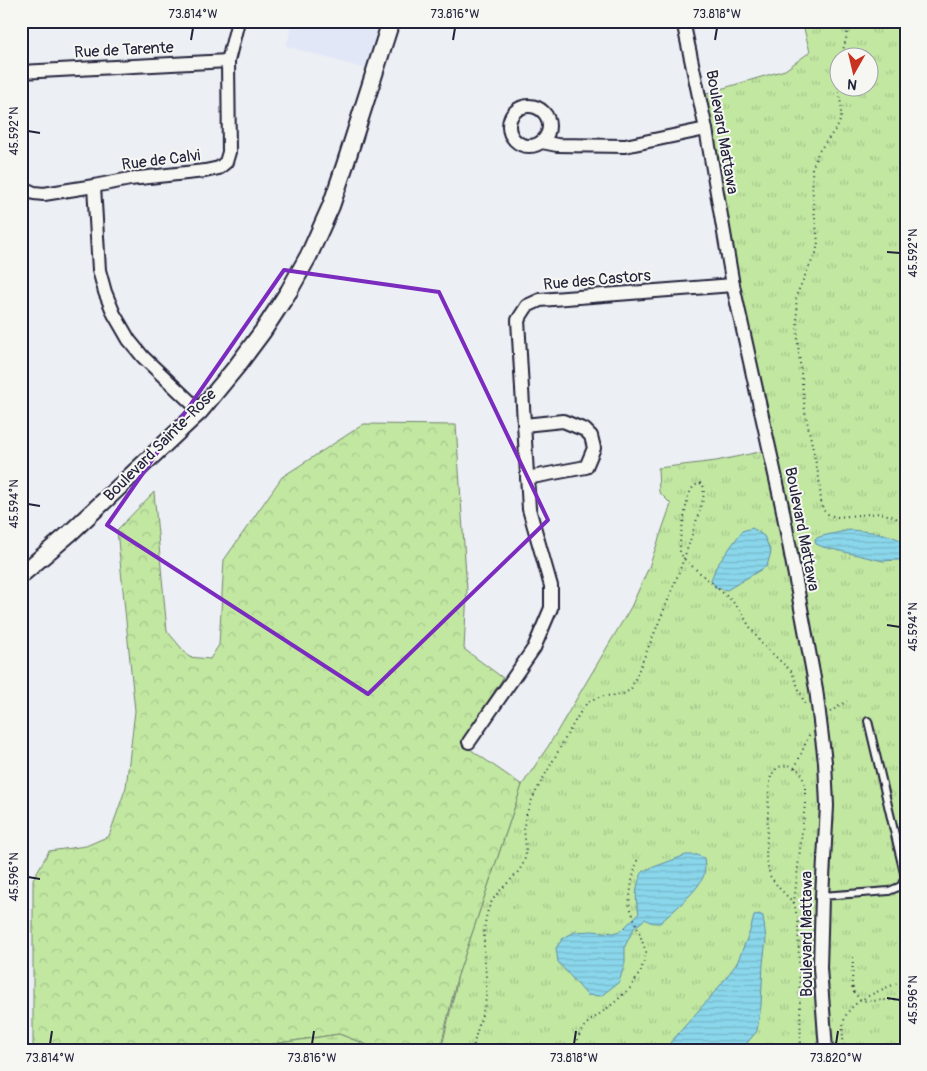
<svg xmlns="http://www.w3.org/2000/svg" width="927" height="1071" font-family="Pangolin,sans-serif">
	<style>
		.built { fill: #e1e7f6 }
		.grass { fill: url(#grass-tufts); stroke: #72846e; fill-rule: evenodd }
		.forest { fill: url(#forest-crowns); stroke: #72846e }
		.wetland { fill: url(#wetland-marsh); stroke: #72846e }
		.water { fill: url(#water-rules); stroke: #608ea4 }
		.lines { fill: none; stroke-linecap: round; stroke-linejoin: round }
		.service-casing { stroke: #22223b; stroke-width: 10 }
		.minor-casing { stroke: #22223b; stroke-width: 16 }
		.tertiary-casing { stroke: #22223b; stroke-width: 20 }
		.path { stroke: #22223b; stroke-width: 2; stroke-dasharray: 1 4; stroke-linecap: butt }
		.service { stroke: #f6f6f2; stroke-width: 6 }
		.minor { stroke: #f6f6f2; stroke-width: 12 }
		.tertiary { stroke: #f6f6f2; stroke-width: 16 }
		.marked { fill: none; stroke: #7b2cbf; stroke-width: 4; stroke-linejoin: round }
		.ticks { fill: none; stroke: #22223b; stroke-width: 2 }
		.labels { text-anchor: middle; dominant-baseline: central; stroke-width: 4; stroke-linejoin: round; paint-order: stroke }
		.street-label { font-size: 16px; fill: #22223b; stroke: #f6f6f2 }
		.neatline { fill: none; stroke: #22223b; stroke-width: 2 }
		.ticks-label { font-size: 12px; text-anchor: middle; fill: #22223b }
	</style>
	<defs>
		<pattern id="grass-tufts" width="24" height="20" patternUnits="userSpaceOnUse" patternTransform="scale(1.25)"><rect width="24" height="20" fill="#c1e7a1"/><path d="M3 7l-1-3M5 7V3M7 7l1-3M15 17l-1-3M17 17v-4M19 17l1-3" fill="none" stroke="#a6c68c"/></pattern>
		<pattern id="forest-crowns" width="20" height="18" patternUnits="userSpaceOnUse" patternTransform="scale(1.25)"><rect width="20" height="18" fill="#c1e7a1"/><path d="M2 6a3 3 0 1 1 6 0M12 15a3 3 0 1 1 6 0" fill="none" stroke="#a6c68c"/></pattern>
		<pattern id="wetland-marsh" width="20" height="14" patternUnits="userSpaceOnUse" patternTransform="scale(1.25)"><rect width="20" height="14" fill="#c1e7a1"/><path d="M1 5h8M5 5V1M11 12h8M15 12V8" fill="none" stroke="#a6c68c"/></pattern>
		<pattern id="water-rules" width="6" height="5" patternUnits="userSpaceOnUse" patternTransform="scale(1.25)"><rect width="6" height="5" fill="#8ad6ea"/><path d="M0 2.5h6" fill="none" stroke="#77b7ca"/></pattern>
	</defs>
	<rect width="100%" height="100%" fill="#eceff4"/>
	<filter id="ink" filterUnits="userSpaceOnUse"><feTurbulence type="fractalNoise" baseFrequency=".02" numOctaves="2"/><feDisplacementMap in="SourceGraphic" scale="10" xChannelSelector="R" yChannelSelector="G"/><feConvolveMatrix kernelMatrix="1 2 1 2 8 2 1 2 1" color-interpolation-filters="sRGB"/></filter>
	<g filter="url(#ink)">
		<path class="built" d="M294 21H388L372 71 286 46Z"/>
		<path class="grass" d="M802 21H906V1050H441L456 987 457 978 522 785 549 745 631 607 649 567 671 504 659 492 658 468 716 461 769 450 700 95 785 70 810 52ZM840 58H870V88H840Z"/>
		<path class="forest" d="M364 424 456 425 467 590 464 649 503 678 461 743 522 785 457 978 440 1050H380L339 1034 234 1050H33V879L49 851 86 846 109 836 126 787 135 711 117 530 154 492 167 631 189 657 210 659 219 645 224 560 282 477Z"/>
		<path class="wetland" d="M339 1034 380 1050H234Z"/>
		<g class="water">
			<path d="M752 528 764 536 771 552 767 566 727 590 716 588 711 580 716 567 742 531Z"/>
			<path d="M850 530C871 532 887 532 906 543V563L902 560H896L883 561 823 547 816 544 815 539 822 536Z"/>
			<path d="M686 855H697L704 858C705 866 706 874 701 881 694 894 671 913 660 923 654 923 650 923 645 919L634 928 625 946V963L619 982 601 996 587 995 558 962 556 948 563 938 575 932 592 931 614 933 622 930 639 913C634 898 636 884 643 871Z"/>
			<path d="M759 914 763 916 766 939 763 964 761 1005 757 1031 747 1043 738 1050H664L719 987 737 963 750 931 754 916Z"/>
		</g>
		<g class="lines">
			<defs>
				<path id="service" d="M822 896 889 891 901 886 905 877 868 721"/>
				<g id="minor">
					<path d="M683 21 706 129 733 285 782 506 816 689 825 762 827 806 822 896 820 968 826 1050"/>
					<path d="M21 72 228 61"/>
					<circle cx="529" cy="126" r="20"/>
					<path d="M542 142 557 145 625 146 706 129"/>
					<path d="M21 183 25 189 34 193 44 194 94 186 130 179 205 171 219 168 226 162 229 152 228 61 238 21"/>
					<path d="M94 186 99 270 105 292 114 314 129 340 143 357 200 411"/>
					<path d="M524 425 563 421 585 430 591 436 594 448 586 467 527 478"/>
					<path d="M469 742 534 648 551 608V586L529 509 518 320 527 306 540 300 733 285"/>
				</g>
				<path id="tertiary" d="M21 575 70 533 200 411 237 366 263 331 289 291 309 255 331 206 345 165 391 21"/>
			</defs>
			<use href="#service" class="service-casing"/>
			<use href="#minor" class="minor-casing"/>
			<use href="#tertiary" class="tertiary-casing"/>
			<g class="path">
				<path d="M841 58 847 35 848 21"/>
				<path d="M840 62 837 79 841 105V118L838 126 819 151 812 169 813 201 818 242 816 253 808 269 796 296 798 344 805 411 819 478 821 501 823 510 829 515 838 517 880 513 892 516 899 520 906 528"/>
				<path d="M906 564 903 572 906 609"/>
				<path d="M904 678 906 659"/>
				<path d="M830 712 847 701"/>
				<path d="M795 768 810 733"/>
				<path d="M794 903 779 888 770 876 766 856 769 790 771 775 778 767 789 765 801 772 805 785V804L794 903 798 921 801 1050"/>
				<path d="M853 957 852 983 853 991 860 1000C876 1003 891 997 906 1002"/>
				<path d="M473 1050C475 1032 484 1014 486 998 488 969 479 939 488 910 495 888 520 878 525 858 528 845 522 832 525 820 529 802 540 784 549 768 560 748 571 727 583 708 585 705 588 702 592 700 604 692 618 700 631 689 653 635 678 581 695 525 699 512 706 498 703 484L699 483 693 487 688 496 680 539V552L684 559 731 600 741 611 748 624 761 643 792 672 806 707"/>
				<path d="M575 1050 577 1039 585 1025 614 1003 630 988 641 971 646 952 629 904 632 881 638 857"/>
				<path d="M845 1050C842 1039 841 1021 848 1012 858 997 890 987 906 979"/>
			</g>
			<use href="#service" class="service"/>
			<use href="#minor" class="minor"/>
			<use href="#tertiary" class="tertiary"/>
		</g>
	</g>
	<path class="marked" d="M284 270 439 292 548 520 368 694 107 525Z"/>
	<path class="ticks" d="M191 40 193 28M453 40 455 28M715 40 717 28M28 131 40 133M887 252 900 253M28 504 40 506M887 625 900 627M28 877 40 879M887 998 900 1000M50 1044 52 1031M312 1044 314 1031M574 1044 576 1031M836 1044 838 1031"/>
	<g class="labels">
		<g class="street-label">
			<text transform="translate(124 50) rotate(-3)">Rue de Tarente</text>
			<text transform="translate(722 132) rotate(80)">Boulevard Mattawa</text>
			<text transform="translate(161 160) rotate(-7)">Rue de Calvi</text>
			<text transform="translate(597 280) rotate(-5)">Rue des Castors</text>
			<text transform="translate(160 445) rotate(-45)">Boulevard Sainte-Rose</text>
			<text transform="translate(802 529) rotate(79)">Boulevard Mattawa</text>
			<text transform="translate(807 934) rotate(-90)">Boulevard Mattawa</text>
		</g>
	</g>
	<rect width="927" height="1071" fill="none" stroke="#f6f6f2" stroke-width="55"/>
	<g transform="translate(854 72) rotate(188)"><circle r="24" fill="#f6f6f2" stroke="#a1a1a9"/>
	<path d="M0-4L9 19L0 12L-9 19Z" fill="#c8321e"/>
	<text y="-8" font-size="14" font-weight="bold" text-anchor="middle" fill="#22223b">N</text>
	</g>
	<rect x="28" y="28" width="872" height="1016" class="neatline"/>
	<g class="ticks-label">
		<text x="193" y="18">73.814°W</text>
		<text x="455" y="18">73.816°W</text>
		<text x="717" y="18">73.818°W</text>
		<text transform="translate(14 131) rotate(-90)" y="4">45.592°N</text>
		<text transform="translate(913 253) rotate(-90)" y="4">45.592°N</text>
		<text transform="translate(14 504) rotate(-90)" y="4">45.594°N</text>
		<text transform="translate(913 627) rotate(-90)" y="4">45.594°N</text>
		<text transform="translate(14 877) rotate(-90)" y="4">45.596°N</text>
		<text transform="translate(913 1000) rotate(-90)" y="4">45.596°N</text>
		<text x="50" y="1062">73.814°W</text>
		<text x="312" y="1062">73.816°W</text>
		<text x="574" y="1062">73.818°W</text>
		<text x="836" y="1062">73.820°W</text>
	</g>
</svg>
